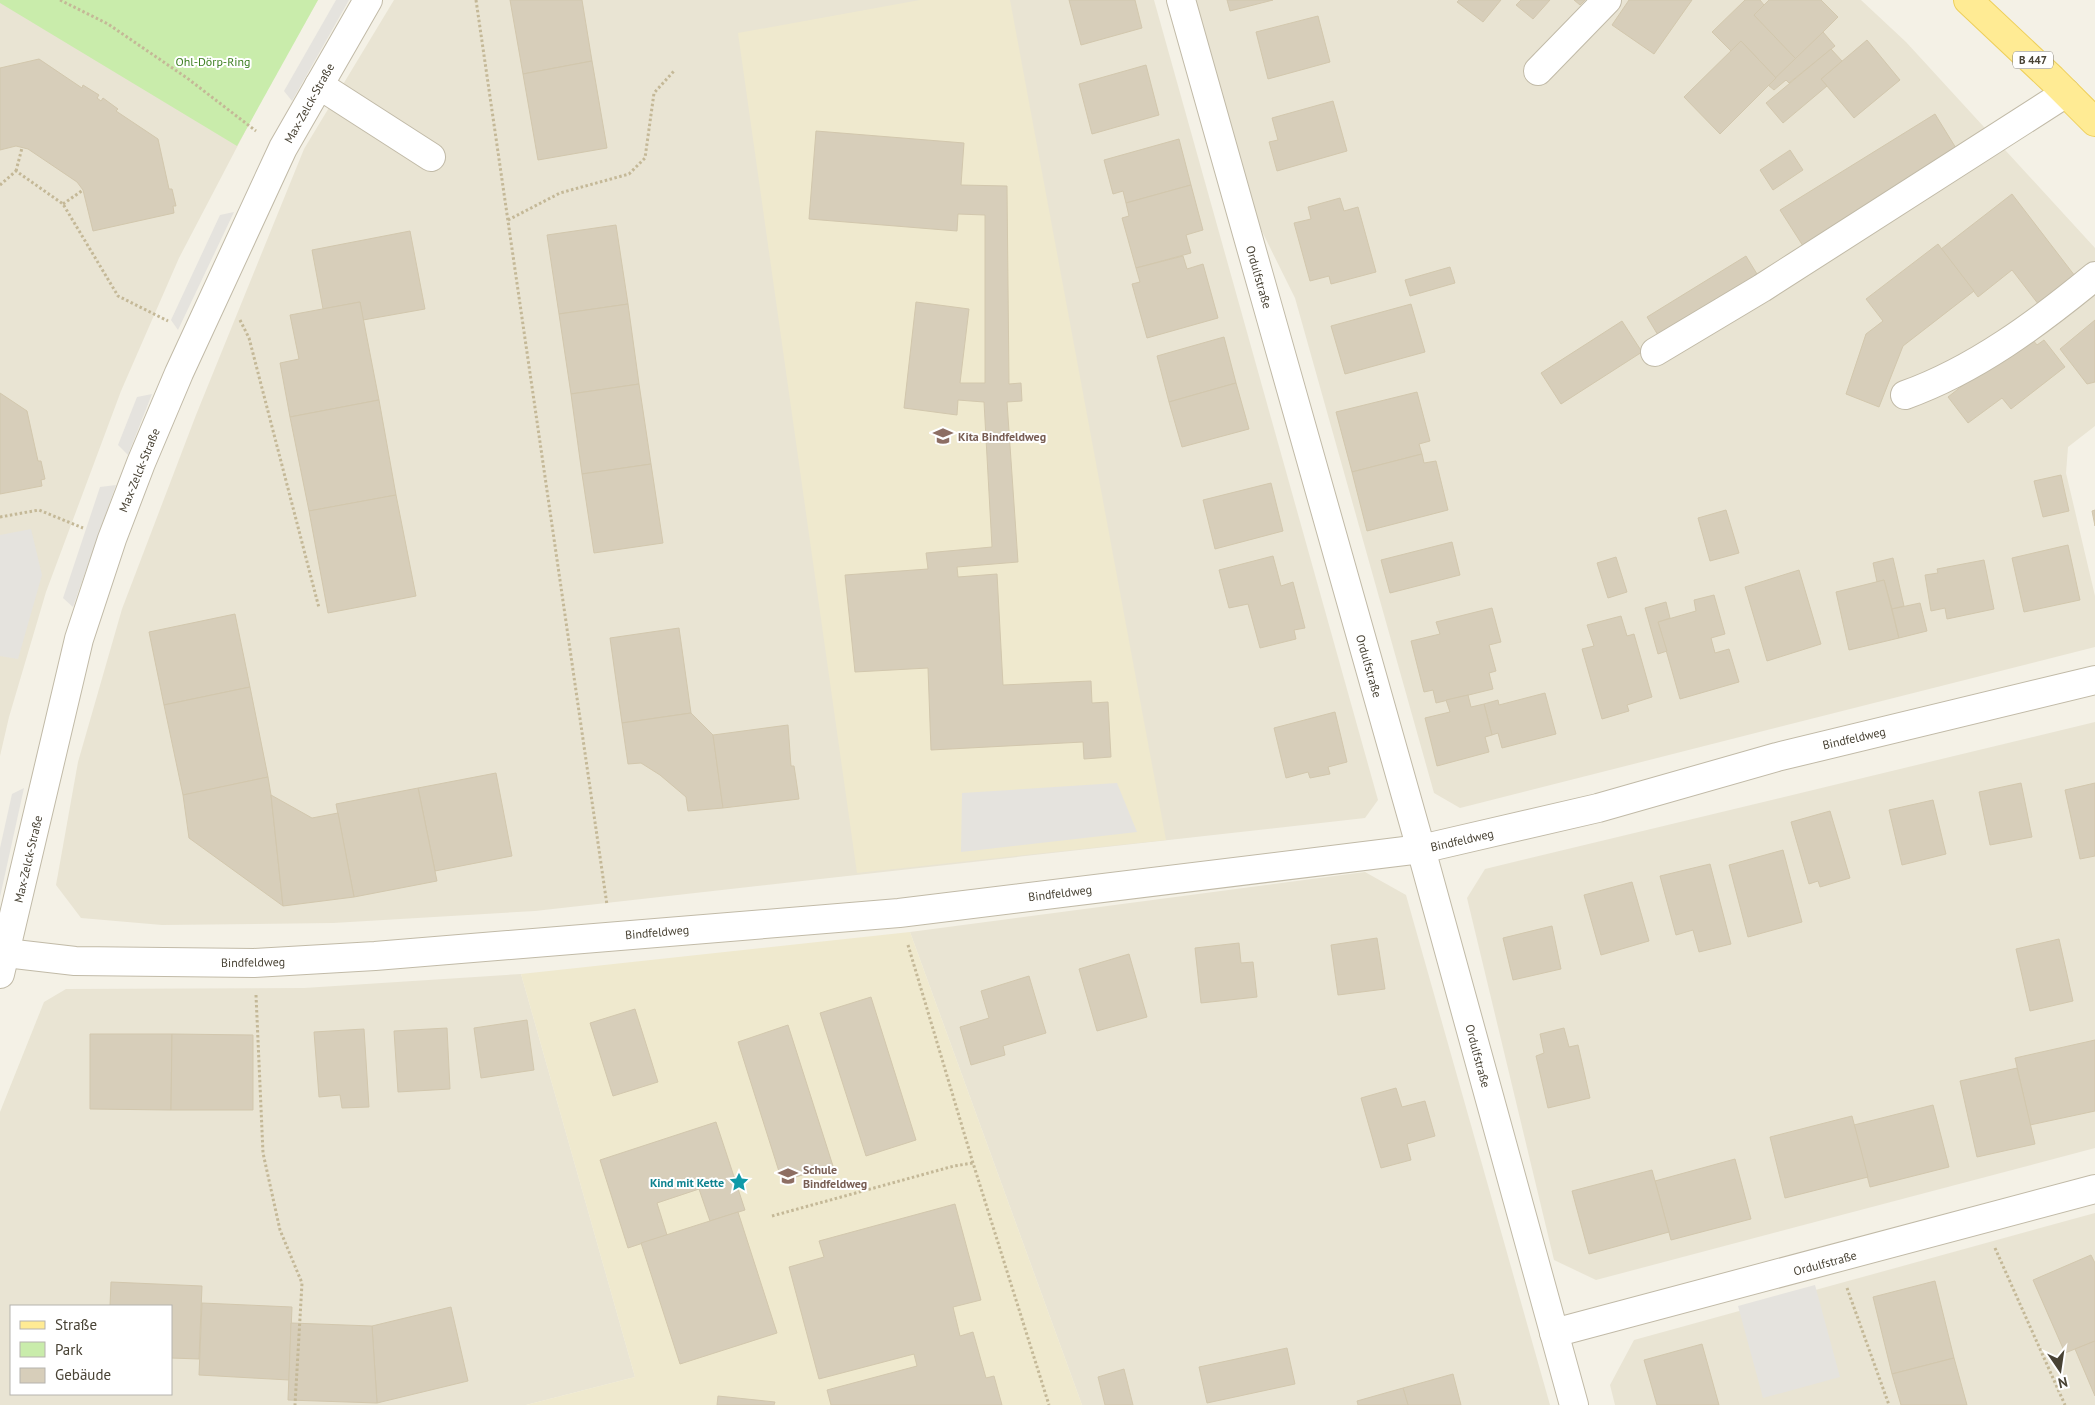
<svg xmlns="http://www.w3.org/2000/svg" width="2095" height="1405" font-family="'PT Sans',sans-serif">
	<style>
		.residential { fill: #e9e4d3; fill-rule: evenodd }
		.education { fill: #efe9ce }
		.green { fill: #c9ecab }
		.parking { fill: #e5e3de }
		.building { fill: #d7ceba; stroke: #d2c7ad }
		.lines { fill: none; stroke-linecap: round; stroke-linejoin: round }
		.minor-casing { stroke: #c1baa7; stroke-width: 30 }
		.major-casing { stroke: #eecf5a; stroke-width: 30 }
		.path { stroke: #c4b897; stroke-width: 3; stroke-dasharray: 2.5 2.5; stroke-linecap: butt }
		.minor { stroke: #fff; stroke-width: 28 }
		.major { stroke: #ffeb94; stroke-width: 28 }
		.labels { text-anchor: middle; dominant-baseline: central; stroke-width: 4; stroke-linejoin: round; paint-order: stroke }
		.shield { fill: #fff; stroke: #7f7b71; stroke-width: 1 }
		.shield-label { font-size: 11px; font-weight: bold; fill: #484234 }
		.park-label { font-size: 12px; fill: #3d7f22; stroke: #fff }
		.street-label { font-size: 12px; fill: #484234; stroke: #fff }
		.education-label { font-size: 12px; font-weight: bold; fill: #785e54; stroke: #fff; text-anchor: start }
		.culture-label { font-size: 12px; font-weight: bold; fill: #0d838f; stroke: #fff; text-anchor: end }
	</style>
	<rect width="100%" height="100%" fill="#f4f1e6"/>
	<g class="residential">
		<path d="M0 0H318L269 86 179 258 121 391 46 592 9 717 0 756Z"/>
		<path d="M394 0H1154L1378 800 1365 818 535 911 333 923 162 925 81 918 56 885 78 762 122 609 196 415 304 149Z"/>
		<path d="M1185 0H1861L1906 42 2095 248V426L2068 447 2066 473 2095 596V647L1460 808 1434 793 1295 298 1234 175Z"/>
		<path d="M2095 722V1148L1596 1280 1554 1260 1467 898 1485 869Z"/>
		<path d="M1365 872 1406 895 1550 1405H1082L910 932Z"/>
		<path d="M521 974 635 1377 526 1405H0V1112L44 1002 66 989 304 988ZM11 1306H171V1394H11Z"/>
		<path d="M2095 1213V1405H1615L1610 1385 1634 1340Z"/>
	</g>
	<g class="education">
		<path d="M920 0H1010L1166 840 857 873 738 33Z"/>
		<path d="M910 932 1082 1405H526L635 1377 521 974Z"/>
	</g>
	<path class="green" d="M0 0H318L237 146 0 3Z"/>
	<g class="parking">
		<path d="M336 0H349L292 101 284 91Z"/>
		<path d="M234 212 178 330 171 320 220 215Z"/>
		<path d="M152 394 128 455 118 445 137 397Z"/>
		<path d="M116 485 73 607 63 598 100 487Z"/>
		<path d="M31 529 42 575 18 659 0 656V535Z"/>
		<path d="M1117 783 1137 832 961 852 962 793Z"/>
		<path d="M24 788 0 897V848L12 794Z"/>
		<path d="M1815 1285 1840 1377 1763 1398 1738 1306Z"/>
	</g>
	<g class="building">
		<path d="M510 0H582L592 61 523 74Z"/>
		<path d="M1069 0H1135L1142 28 1081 45Z"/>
		<path d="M1227 0H1273L1230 11Z"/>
		<path d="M1459 0H1501L1483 22 1457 2Z"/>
		<path d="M1521 0H1550L1533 19 1516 5Z"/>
		<path d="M1574 0H1585L1580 5Z"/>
		<path d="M1629 0H1692L1654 54 1612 25Z"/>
		<path d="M1745 0H1760L1764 5 1754 15 1796 59 1776 78 1741 41 1731 51 1712 32Z"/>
		<path d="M1769 0H1821L1838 17 1796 59 1754 15Z"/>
		<path d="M1318 16 1330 62 1268 79 1256 32Z"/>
		<path d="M1823 32 1835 46 1789 83 1786 80 1774 90 1768 85Z"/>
		<path d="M1867 40 1900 80 1854 118 1821 79Z"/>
		<path d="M1741 41 1776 78 1720 134 1684 97Z"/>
		<path d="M1831 49 1842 61 1821 79 1827 86 1783 123 1766 103Z"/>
		<path d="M39 59 82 88 83 85 99 95 97 98 101 101 103 98 118 109 116 111 158 139 169 189H172L176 206H173L174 213 93 231 83 190 77 182 28 149 16 146 0 150V68Z"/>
		<path d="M592 61 607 148 538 160 523 74Z"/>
		<path d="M1146 65 1159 115 1092 134 1079 84Z"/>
		<path d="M1333 101 1347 151 1277 171 1269 142 1278 140 1272 118Z"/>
		<path d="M1935 114 1959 153 1805 249 1780 210Z"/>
		<path d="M816 131 964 143 961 185 1007 186 1009 384 1021 383 1022 401 1007 402 1018 562 957 567 958 577 997 574 1003 685 1091 681 1092 703 1108 702 1111 757 1084 759 1083 742 931 750 928 668 855 672 845 575 928 569 926 553 992 547 984 402 958 400 957 415 904 408 916 302 969 309 960 383H985V215L958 214 957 231 809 219Z"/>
		<path d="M1179 139 1191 185 1126 203 1123 191 1113 194 1104 160Z"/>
		<path d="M1790 150 1803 170 1773 190 1760 170Z"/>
		<path d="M1191 185 1203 230 1186 235 1191 253 1136 268 1122 218 1129 216 1126 203Z"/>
		<path d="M2012 194 2075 276 2039 305 2012 270 1978 297 1941 249Z"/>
		<path d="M1340 198 1344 211 1358 207 1376 272 1331 284 1329 276 1310 281 1294 223 1311 219 1308 207Z"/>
		<path d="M616 225 628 304 559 314 547 235Z"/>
		<path d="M410 231 425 309 363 320 360 302 323 309 312 250Z"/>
		<path d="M1938 244 1974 291 1903 346 1879 407 1846 394 1866 334 1883 321 1866 299Z"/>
		<path d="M1183 256 1187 269 1203 264 1218 318 1147 338 1132 284 1140 282 1136 268Z"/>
		<path d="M1746 256 1760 279 1661 340 1647 317Z"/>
		<path d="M1450 267 1455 283 1410 296 1405 280Z"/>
		<path d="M360 302 379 400 290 417 280 363 299 359 290 315Z"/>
		<path d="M628 304 639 384 571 394 559 314Z"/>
		<path d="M1411 304 1425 352 1345 374 1331 326Z"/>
		<path d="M2095 320V382L2087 384 2060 349Z"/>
		<path d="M1622 321 1642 352 1561 404 1541 373Z"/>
		<path d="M2028 334 2037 345 2044 340 2065 367 2011 409 2002 398 1968 423 1948 397Z"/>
		<path d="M1224 337 1236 383 1169 402 1157 356Z"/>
		<path d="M1236 383 1249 429 1182 447 1169 402Z"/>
		<path d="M639 384 651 464 582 474 571 394Z"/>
		<path d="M1417 392 1430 441 1419 444 1422 454 1352 472 1336 412Z"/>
		<path d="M0 393 27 411 38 461H41L45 479 41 480 42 486 0 494Z"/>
		<path d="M379 400 396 495 309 511 290 417Z"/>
		<path d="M1422 454 1424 463 1436 461 1448 510 1367 531 1352 472Z"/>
		<path d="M651 464 663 543 594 553 582 474Z"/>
		<path d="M2061 475 2069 511 2043 517 2034 481Z"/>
		<path d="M1271 483 1283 531 1215 549 1203 500Z"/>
		<path d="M396 495 416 596 328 613 309 511Z"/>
		<path d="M1726 510 1739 553 1710 561 1698 518Z"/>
		<path d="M2095 510V526L2092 511Z"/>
		<path d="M1452 542 1460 575 1390 593 1381 560Z"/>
		<path d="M2068 545 2080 600 2024 612 2012 558Z"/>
		<path d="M1273 556 1281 586 1293 582 1305 628 1294 630 1296 639 1260 648 1248 604 1229 608 1219 570Z"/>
		<path d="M1616 557 1627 592 1608 598 1597 563Z"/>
		<path d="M1893 558 1904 606 1892 609 1884 580 1877 582 1873 563Z"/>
		<path d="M1984 560 1994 609 1947 619 1945 608 1931 611 1925 575 1938 573 1937 569Z"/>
		<path d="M1799 570 1821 644 1767 661 1745 587Z"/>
		<path d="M1884 580 1899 638 1849 650 1836 592Z"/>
		<path d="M1714 595 1725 634 1711 638 1715 653 1729 649 1739 682 1680 699 1658 622 1696 611 1694 600Z"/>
		<path d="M1666 602 1670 618 1658 622 1667 651 1658 654 1645 608Z"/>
		<path d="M1920 603 1927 631 1899 638 1892 609Z"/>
		<path d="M1492 608 1501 642 1489 645 1496 671 1489 673 1493 689 1436 703 1433 690 1424 692 1411 641 1440 634 1436 622Z"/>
		<path d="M235 614 250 687 164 705 149 632Z"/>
		<path d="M1621 616 1627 636 1634 634 1652 697 1627 705 1629 711 1602 719 1582 649 1594 646 1587 625Z"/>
		<path d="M679 628 691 713 622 723 610 638Z"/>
		<path d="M250 687 268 777 183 795 164 705Z"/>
		<path d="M1545 693 1556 734 1502 748 1498 733 1492 735 1484 704 1498 700 1499 705Z"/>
		<path d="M1468 695 1471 707 1484 704 1492 735 1485 737 1489 752 1437 766 1425 718 1450 712 1446 700Z"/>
		<path d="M1335 712 1347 762 1328 767 1330 774 1310 778 1308 772 1286 778 1274 728Z"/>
		<path d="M691 713 713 735 723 808 688 811 686 797 660 775 641 763 628 764 622 723Z"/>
		<path d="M788 725 791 766H794L799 799 723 808 713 735Z"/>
		<path d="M496 773 512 856 435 871 418 788Z"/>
		<path d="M268 777 271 795 283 906 189 838 183 795Z"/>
		<path d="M2021 783 2032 837 1990 845 1979 792Z"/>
		<path d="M2095 783V856L2080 859 2065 790Z"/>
		<path d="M418 788 437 881 354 897 336 804Z"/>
		<path d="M271 795 312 818 338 813 354 897 283 906Z"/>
		<path d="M1933 800 1946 854 1902 865 1889 810Z"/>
		<path d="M1830 811 1850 878 1820 887 1818 881 1809 884 1791 822Z"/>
		<path d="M1783 850 1802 922 1748 937 1729 865Z"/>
		<path d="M1710 864 1731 944 1699 952 1693 930 1676 935 1660 876Z"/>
		<path d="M1632 882 1649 941 1601 955 1584 895Z"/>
		<path d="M1552 926 1561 969 1513 980 1503 938Z"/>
		<path d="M1377 938 1385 989 1338 995 1331 945Z"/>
		<path d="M2059 939 2073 1001 2030 1011 2016 949Z"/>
		<path d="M1239 943 1241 963 1253 962 1257 997 1201 1003 1195 948Z"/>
		<path d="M1129 954 1147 1017 1097 1031 1079 969Z"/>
		<path d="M1029 976 1046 1033 1003 1046 1005 1055 971 1065 960 1027 989 1018 981 991Z"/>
		<path d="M871 997 916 1140 866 1156 820 1013Z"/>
		<path d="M635 1009 658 1082 613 1096 590 1023Z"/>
		<path d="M527 1020 534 1070 481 1078 474 1028Z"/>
		<path d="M788 1025 833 1166 782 1181 738 1042Z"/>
		<path d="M447 1028 450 1089 398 1092 394 1031Z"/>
		<path d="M1564 1028 1569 1047 1578 1045 1590 1098 1548 1108 1536 1056 1544 1053 1540 1034Z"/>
		<path d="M364 1029 369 1107 342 1108 340 1095 319 1097 314 1032Z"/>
		<path d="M90 1034H172L171 1110 90 1109Z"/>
		<path d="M172 1034 253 1035V1110H171Z"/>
		<path d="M2095 1040V1111L2030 1125 2015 1058Z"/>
		<path d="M2017 1068 2035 1144 1977 1157 1960 1081Z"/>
		<path d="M1396 1088 1402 1107 1425 1101 1435 1136 1407 1144 1411 1160 1381 1168 1361 1098Z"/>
		<path d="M1933 1105 1949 1167 1870 1187 1854 1125Z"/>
		<path d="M1852 1116 1868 1177 1785 1198 1770 1137Z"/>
		<path d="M716 1122 745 1210 710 1221 699 1189 657 1203 667 1235 628 1248 600 1160Z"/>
		<path d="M1735 1159 1751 1219 1671 1240 1655 1181Z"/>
		<path d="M1652 1170 1669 1232 1589 1254 1572 1191Z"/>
		<path d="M955 1204 981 1300 953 1307 960 1336 973 1332 986 1378 994 1376 1002 1405H831L827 1390 917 1366 914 1354 819 1379 789 1267 824 1257 819 1241Z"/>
		<path d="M738 1212 777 1333 680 1364 641 1243Z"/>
		<path d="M2091 1255 2095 1263V1341L2065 1353 2033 1280Z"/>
		<path d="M1935 1281 1954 1358 1892 1374 1873 1297Z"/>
		<path d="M111 1282 202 1286 199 1359 171 1358V1306H110Z"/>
		<path d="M202 1303 292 1307 289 1380 199 1375Z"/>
		<path d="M451 1307 468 1381 377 1403 372 1326Z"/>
		<path d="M291 1323 372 1326 377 1403 288 1400Z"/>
		<path d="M2095 1341V1396L2075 1349Z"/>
		<path d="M1702 1344 1719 1405H1657L1644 1360Z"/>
		<path d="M1287 1348 1295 1384 1207 1403 1199 1367Z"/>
		<path d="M1954 1358 1967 1405H1901L1892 1374Z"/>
		<path d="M1124 1369 1133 1405H1105L1098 1377Z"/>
		<path d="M1453 1374 1461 1405H1408L1403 1388Z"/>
		<path d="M1403 1388 1408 1405H1358L1357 1401Z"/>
		<path d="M718 1396 775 1402 774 1405H717Z"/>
	</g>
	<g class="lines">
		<defs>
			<g id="minor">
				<path d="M1181 0 1421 849 1574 1405"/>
				<path d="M1538 71 1607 0"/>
				<path d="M319 85 431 157"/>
				<path d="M1655 352 1762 288 2066 93"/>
				<path d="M1905 395C1975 370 2038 323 2095 276"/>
				<path d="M6 953 75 961 254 963 375 956 899 913 1421 849 1598 808 1777 757 2095 680"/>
				<path d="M0 974 79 639 112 539 141 463 179 373 283 148 368 0"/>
				<path d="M1554 1333 2095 1189"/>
			</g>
			<path id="major" d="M1968 0 2052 79 2095 122"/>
		</defs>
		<use href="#minor" class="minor-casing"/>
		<use href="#major" class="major-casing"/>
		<g class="path">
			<path d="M60 0 108 24 187 78 256 131"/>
			<path d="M476 0 607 905"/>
			<path d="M16 171 22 148"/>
			<path d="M0 185 16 171 63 204 118 296 168 321"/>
			<path d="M63 204 83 190"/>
			<path d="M508 220 560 193 629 174 645 158 654 93 674 71"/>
			<path d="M240 320 249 338 319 608"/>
			<path d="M0 517 39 510 83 528"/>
			<path d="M908 945 973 1163 1049 1405"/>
			<path d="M256 995 263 1153 280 1230 302 1283 295 1405"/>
			<path d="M772 1216 954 1166 973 1163"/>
			<path d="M1995 1248 2065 1405"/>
			<path d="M1847 1288 1889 1405"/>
		</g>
		<use href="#minor" class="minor"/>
		<use href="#major" class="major"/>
	</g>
	<defs>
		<symbol id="school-bare" viewBox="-9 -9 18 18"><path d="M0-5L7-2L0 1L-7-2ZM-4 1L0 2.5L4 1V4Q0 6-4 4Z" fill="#8d6e63" stroke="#fff" stroke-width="2.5" paint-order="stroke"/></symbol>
		<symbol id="sight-bare" viewBox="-9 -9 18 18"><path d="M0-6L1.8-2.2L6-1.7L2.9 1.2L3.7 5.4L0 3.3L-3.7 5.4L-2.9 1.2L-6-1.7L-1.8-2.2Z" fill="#0f9aa8" stroke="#fff" stroke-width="2.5" paint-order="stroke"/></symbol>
	</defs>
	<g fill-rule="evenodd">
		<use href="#school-bare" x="929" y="422" width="28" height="28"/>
		<use href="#school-bare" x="774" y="1162" width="28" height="28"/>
		<use href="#sight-bare" x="725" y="1168" width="28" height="28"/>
	</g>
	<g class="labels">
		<rect class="shield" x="2013" y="51.5" width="40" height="17" rx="4"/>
		<g class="shield-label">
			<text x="2033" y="60">B 447</text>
		</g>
		<g class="park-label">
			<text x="213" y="61">Ohl-Dörp-Ring</text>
		</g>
		<g class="street-label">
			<text transform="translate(309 103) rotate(-61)">Max-Zelck-Straße</text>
			<text transform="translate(1259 277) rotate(74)">Ordulfstraße</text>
			<text transform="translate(139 470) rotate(-68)">Max-Zelck-Straße</text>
			<text transform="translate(1369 666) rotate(74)">Ordulfstraße</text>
			<text transform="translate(1854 738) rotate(-13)">Bindfeldweg</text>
			<text transform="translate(1462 840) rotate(-13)">Bindfeldweg</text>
			<text transform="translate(28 859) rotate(-77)">Max-Zelck-Straße</text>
			<text transform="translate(1060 893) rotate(-7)">Bindfeldweg</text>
			<text transform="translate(657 932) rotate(-5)">Bindfeldweg</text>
			<text transform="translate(253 962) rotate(-1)">Bindfeldweg</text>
			<text transform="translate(1478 1056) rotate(75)">Ordulfstraße</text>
			<text transform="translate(1825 1263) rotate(-15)">Ordulfstraße</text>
		</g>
		<g class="education-label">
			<text x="958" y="436">Kita Bindfeldweg</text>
			<text x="803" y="1169">Schule<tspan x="803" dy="14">Bindfeldweg</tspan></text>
		</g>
		<g class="culture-label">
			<text x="724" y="1182">Kind mit Kette</text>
		</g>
	</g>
	<rect x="10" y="1305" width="162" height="90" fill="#ffffff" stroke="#b6b3ae"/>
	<rect x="20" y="1321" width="25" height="8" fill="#ffeb94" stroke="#b6b3ae"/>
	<text x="55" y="1330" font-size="15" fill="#484234">Straße</text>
	<rect x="20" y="1342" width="25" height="15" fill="#c9ecab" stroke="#b6b3ae"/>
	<text x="55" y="1355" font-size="15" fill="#484234">Park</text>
	<rect x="20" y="1368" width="25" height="15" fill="#d7ceba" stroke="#b6b3ae"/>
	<text x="55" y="1380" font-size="15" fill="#484234">Gebäude</text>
	<g transform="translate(2060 1370) rotate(167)" stroke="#ffffff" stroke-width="4" paint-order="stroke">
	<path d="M0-4L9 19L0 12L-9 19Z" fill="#484234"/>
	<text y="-8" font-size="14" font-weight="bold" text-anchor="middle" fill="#484234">N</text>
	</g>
</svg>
